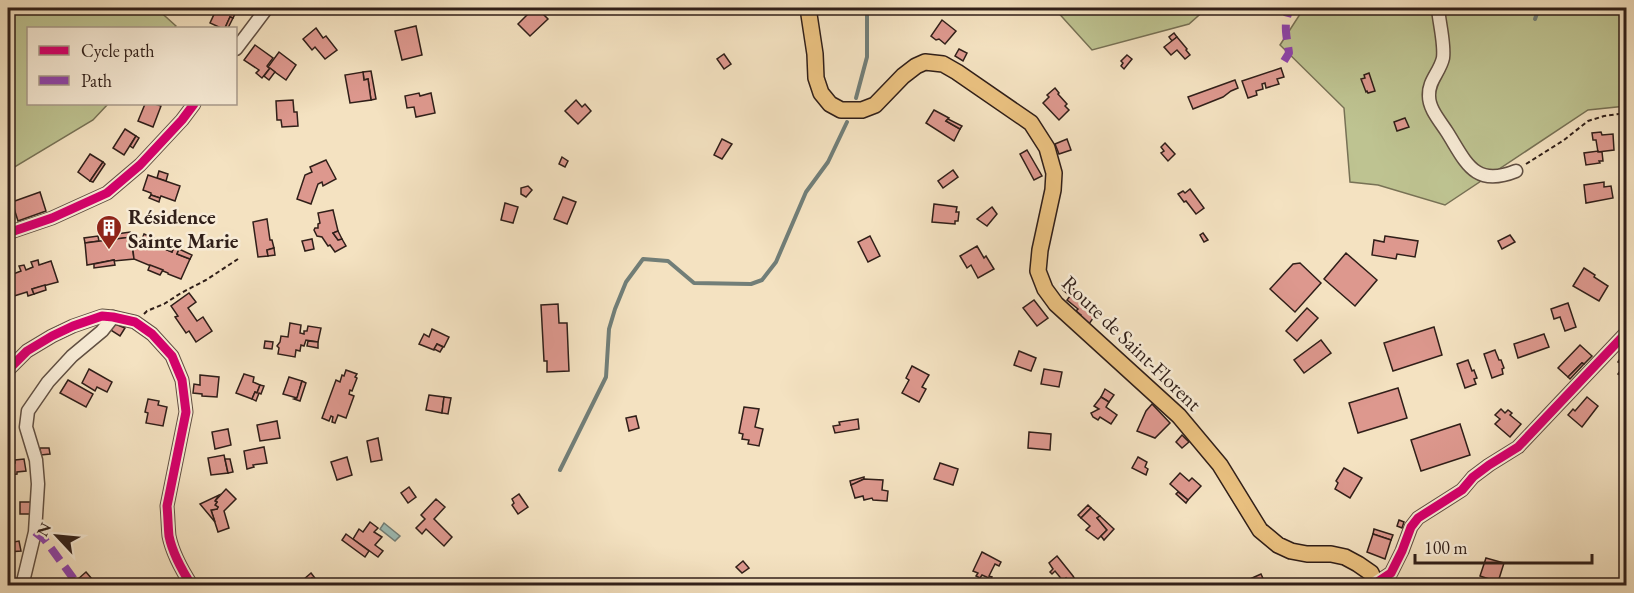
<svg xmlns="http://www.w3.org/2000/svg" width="1634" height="593" font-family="'EB Garamond',serif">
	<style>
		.green { fill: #bec391; stroke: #777155; stroke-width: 1.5 }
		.water { fill: #9cbdb7; stroke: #717e78; stroke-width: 1.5 }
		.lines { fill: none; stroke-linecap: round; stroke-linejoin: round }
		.stream { stroke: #717e78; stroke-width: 4 }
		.building { fill: #dd988e; stroke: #301f19; stroke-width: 1.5 }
		.minor-casing { stroke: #615043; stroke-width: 15 }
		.major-casing { stroke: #301f19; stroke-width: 18 }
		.path { stroke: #301f19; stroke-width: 2; stroke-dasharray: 4.5 3; stroke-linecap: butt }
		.minor { stroke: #f8ecd7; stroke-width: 12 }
		.major { stroke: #eac180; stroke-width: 15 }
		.quiet { stroke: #8e44ad; stroke-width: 8; stroke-dasharray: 15 8; stroke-linecap: butt }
		.cycleway-casing { stroke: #f8ecd7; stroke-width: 13 }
		.cycleway { stroke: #d6006c; stroke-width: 9 }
		.labels { text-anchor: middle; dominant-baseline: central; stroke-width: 5; stroke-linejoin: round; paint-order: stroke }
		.poi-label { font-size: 21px; font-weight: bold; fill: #301f19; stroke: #f8ecd7; text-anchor: start }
		.street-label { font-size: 21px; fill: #301f19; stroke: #f8ecd7 }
	</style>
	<rect width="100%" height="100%" fill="#f4e2c1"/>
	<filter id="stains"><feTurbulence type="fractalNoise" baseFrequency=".00333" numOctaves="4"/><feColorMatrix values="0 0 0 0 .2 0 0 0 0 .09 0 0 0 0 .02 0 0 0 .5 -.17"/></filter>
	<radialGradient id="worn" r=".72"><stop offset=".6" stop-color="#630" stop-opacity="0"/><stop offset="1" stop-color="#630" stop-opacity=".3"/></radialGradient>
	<g class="green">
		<path d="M8 8H156L176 26 174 28H28V104H108L93 120 8 171Z"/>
		<path d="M1054 8H1207L1189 24 1092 50Z"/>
		<path d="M1304 8H1626V106L1588 110 1445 205 1378 185 1350 182 1344 108 1280 45Z"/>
	</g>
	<path class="water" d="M384 523 400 536 395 541 380 529Z"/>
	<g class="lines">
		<g class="stream">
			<path d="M1535 19 1539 8"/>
			<path d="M856 98 867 57V8"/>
			<path d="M560 470 606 377 609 329 615 309 626 282 643 259 668 261 694 283 751 284 762 280 776 262 806 192 828 162 847 122"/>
		</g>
	</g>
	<g class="building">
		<path d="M217 8H238L233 18 230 17 225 28H221L210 23Z"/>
		<path d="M534 8H537L548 19 530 36 518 24Z"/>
		<path d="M230 17 233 18 228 28H225Z"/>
		<path d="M942 20 956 31 945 44 939 39 936 40 931 36Z"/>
		<path d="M416 26 422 55 402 60 395 31Z"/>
		<path d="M316 28 323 38 326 36 337 50 325 59 315 47 312 50 303 39Z"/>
		<path d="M1174 33 1177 37 1172 41 1169 37Z"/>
		<path d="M1177 37 1187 49 1186 50 1190 55 1185 59 1177 50 1171 55 1164 47Z"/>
		<path d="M255 45 273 58 267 66 270 68 262 78 256 73 259 70 244 60Z"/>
		<path d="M959 49 967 53 963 61 955 56Z"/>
		<path d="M279 52 296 65 286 80 268 67Z"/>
		<path d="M724 54 731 64 724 69 717 59Z"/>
		<path d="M1127 55 1132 59 1124 69 1121 66 1123 63 1121 61Z"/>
		<path d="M270 68 275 72 269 80 264 76Z"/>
		<path d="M1281 68 1284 77 1277 79 1279 84 1266 88 1265 83 1262 84 1263 89 1256 91 1257 95 1248 98 1242 81Z"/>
		<path d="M371 71 376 99 371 100 368 79 364 80 363 72Z"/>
		<path d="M363 72 364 80 368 79 371 100 350 103 345 75Z"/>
		<path d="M1369 73 1375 91 1368 93 1367 91 1366 92 1361 79 1365 78 1364 75Z"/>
		<path d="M1235 80 1238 88 1231 91 1223 97 1193 109 1188 97Z"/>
		<path d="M1055 88 1059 93 1058 94 1067 104 1065 106 1069 110 1059 120 1043 103 1049 97 1047 95Z"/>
		<path d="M419 93 420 96 431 93 435 113 416 117 414 107 407 108 405 96Z"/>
		<path d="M293 100 294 112H297L298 126 282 127 281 120H277L276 101Z"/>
		<path d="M576 100 582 107 585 104 591 111 578 124 565 111Z"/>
		<path d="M145 104H155L161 106 153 127 138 121Z"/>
		<path d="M934 110 949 118 946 121 960 129 954 141 926 123Z"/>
		<path d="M1405 118 1409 127 1397 131 1394 122Z"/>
		<path d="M948 119 962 126 960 129 946 121Z"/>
		<path d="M125 129 136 136 124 155 113 148Z"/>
		<path d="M1601 132 1602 135 1613 134 1614 150 1598 152 1596 140H1593L1592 133Z"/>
		<path d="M136 136 139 138 133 148 130 146Z"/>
		<path d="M722 139 732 144 722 159 714 155Z"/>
		<path d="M1067 139 1071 150 1059 154 1055 144Z"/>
		<path d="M1165 143 1175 154 1168 161 1161 153 1164 151 1161 147Z"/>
		<path d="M1027 150 1042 176 1034 180 1020 154Z"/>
		<path d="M1598 151V152H1602L1603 161H1599L1600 163 1586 165 1584 153Z"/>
		<path d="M90 154 103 162 90 181 78 172Z"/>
		<path d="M562 157 568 161 565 167 559 164Z"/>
		<path d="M326 160 336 179 323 186 322 182 318 184 311 204 297 199 305 175 312 172 310 167Z"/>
		<path d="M103 162 105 164 93 182 90 181Z"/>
		<path d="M953 170 958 177 943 188 938 181Z"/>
		<path d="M159 171 168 174 166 181 157 178Z"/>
		<path d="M148 175 180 186 175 201 161 196 160 198 151 195V193L143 190Z"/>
		<path d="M1604 182V187L1611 186 1613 198 1586 203 1584 185Z"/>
		<path d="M528 186 532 190 526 197 521 194V188Z"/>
		<path d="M1190 189 1204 208 1196 214 1186 201 1184 202 1178 194 1183 191 1185 193Z"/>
		<path d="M40 192 46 211 18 221 12 202Z"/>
		<path d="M151 195 160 198 159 202 149 198Z"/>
		<path d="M563 197 576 202 567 224 554 219Z"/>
		<path d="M505 203 518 207 513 223 501 220Z"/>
		<path d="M934 204 957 207 956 212H959L958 221H955V224L932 222Z"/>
		<path d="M992 207 997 214 987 226 977 219Z"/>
		<path d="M333 210 338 231 333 233 338 240 342 239 346 246 335 252 330 245 328 246 322 237 317 236 314 230 315 228H318V224L320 223 318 213Z"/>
		<path d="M267 219 270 240H272L274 248 267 250 268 256 258 257 253 222Z"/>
		<path d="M338 231 342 239 338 240 333 233Z"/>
		<path d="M130 232 131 237 117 239V234Z"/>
		<path d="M1203 233 1208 240 1204 242 1200 235Z"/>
		<path d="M111 234 112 240 104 241 103 235Z"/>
		<path d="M144 234 162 242 160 247 142 239Z"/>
		<path d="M1510 235 1515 242 1502 249 1498 241Z"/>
		<path d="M98 236 99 241 85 243 84 238Z"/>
		<path d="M870 236 880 256 868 262 858 242Z"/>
		<path d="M1385 236 1418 241 1415 257 1397 254 1396 259 1372 255 1374 240 1384 242Z"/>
		<path d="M131 237H137L142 239 141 242 137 241 132 242Z"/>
		<path d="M131 237 134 259 114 261V260L87 265 85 243Z"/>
		<path d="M142 239 160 247 162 242 167 244 165 249 172 252 174 247 179 249 177 254 190 259 181 279 168 274V273L134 259 132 242 137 241 141 242Z"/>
		<path d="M312 239 314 249 305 251 302 241Z"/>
		<path d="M167 244 174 247 172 252 165 249Z"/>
		<path d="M977 246 984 258 986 256 994 269 978 278 971 265 967 268 960 256Z"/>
		<path d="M274 248 275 255 268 256 267 250Z"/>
		<path d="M179 249 192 255 190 259 177 254Z"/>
		<path d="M1346 253 1377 280 1355 306 1324 279Z"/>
		<path d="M38 260 39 265 51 261 58 282 32 289 34 294 28 296 27 292 14 296 8 276 21 271 19 266 24 265 26 270 33 267 31 262Z"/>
		<path d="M114 260 115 265 94 268V264Z"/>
		<path d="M1300 263 1321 283 1295 312 1270 289 1293 264Z"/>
		<path d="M150 265 163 270 160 275 148 270Z"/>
		<path d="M1584 268 1595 275 1594 277 1608 286 1599 301 1573 286Z"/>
		<path d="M1064 284 1066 285 1067 284 1087 299 1083 305 1096 314 1089 324 1080 317 1081 315 1076 311 1078 309 1067 300 1070 296 1063 290 1062 288Z"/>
		<path d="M45 285 46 290 34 294 32 289Z"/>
		<path d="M189 293 196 302 188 308 197 321 203 317 212 331 196 342 189 331 186 333 175 317 178 316 171 306Z"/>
		<path d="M1034 300 1048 318 1037 326 1023 308Z"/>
		<path d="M1568 303 1576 327 1565 331 1560 317 1554 319 1551 309Z"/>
		<path d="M558 304 559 323H567L569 371 547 372V361H544L541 305Z"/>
		<path d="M1307 308 1318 318 1297 341 1286 331Z"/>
		<path d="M290 323 301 325 300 333 304 334V331H307L308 326 321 328 318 342 306 340 304 346 301 345 300 351 296 350 295 357 278 354 279 348 277 346 280 342 281 336 288 337Z"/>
		<path d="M115 324 125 328 120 336 109 329Z"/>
		<path d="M1434 327 1442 355 1393 371 1384 343Z"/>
		<path d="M432 329 449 337 444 347 437 344 434 350 419 344 424 334 429 337Z"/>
		<path d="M1544 334 1549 347 1518 358 1514 344Z"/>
		<path d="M1321 340 1331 353 1304 373 1294 360Z"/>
		<path d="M265 341 273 342 272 349 264 348Z"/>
		<path d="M308 341 318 342V348L307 346Z"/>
		<path d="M437 344 443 347 440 352 434 349Z"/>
		<path d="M1580 345 1592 356 1584 364 1582 363 1568 377 1558 368Z"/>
		<path d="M1495 350 1499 360H1501L1504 368 1502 369 1503 374 1492 378 1484 354Z"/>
		<path d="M1625 350H1626V379L1618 374 1624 365 1618 362Z"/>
		<path d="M1019 351 1036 358 1031 371 1014 365Z"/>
		<path d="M1468 360 1472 371 1474 370 1477 378 1474 379 1476 384 1465 388 1457 364Z"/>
		<path d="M1582 363 1584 364 1570 379 1568 377Z"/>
		<path d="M912 366 929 375 922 387 926 389 919 402 902 393 909 380 906 378Z"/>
		<path d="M89 369 112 382 107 392 97 387 95 391 82 383Z"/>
		<path d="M1044 369 1062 372 1059 387 1041 384Z"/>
		<path d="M346 370 357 374 355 377 357 378 352 391 350 390 349 394 354 396 346 418 338 415 335 423 332 422 333 417 331 416 329 421 322 418 336 380 340 382 342 375 344 376Z"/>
		<path d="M244 374 254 377 253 382 260 385 257 393 255 392 252 399 236 393Z"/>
		<path d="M200 375 219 377 217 397 202 396V394L193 393 194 384 200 385Z"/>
		<path d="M289 377 302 381 297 398 283 394Z"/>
		<path d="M68 380 93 394 86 407 60 393Z"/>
		<path d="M302 381 306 383 300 401 294 399 297 398Z"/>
		<path d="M260 385 264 386 261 394 259 393 256 401 252 399 255 392 257 393Z"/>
		<path d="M1398 388 1407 418 1358 433 1349 403Z"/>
		<path d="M1105 389 1114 395 1109 402 1101 397Z"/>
		<path d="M429 395 444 397 442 413 426 410Z"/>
		<path d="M444 397 451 398 448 414 442 413Z"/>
		<path d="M1101 397 1109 402 1106 407 1117 415 1111 424 1100 417 1098 420 1093 417 1091 413 1099 409 1094 406Z"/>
		<path d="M1587 397 1598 406 1582 427 1568 415 1573 409 1575 411Z"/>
		<path d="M148 399 159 401 158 405 167 407 163 426 146 423 148 413 145 412Z"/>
		<path d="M1152 404 1170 423 1155 438 1137 431 1146 411Z"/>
		<path d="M744 407 759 409 755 427 763 429 759 446 748 444 749 440 742 439 743 434 739 433Z"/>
		<path d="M1501 409 1505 413 1508 410 1512 413 1510 415 1521 424 1510 437 1495 424 1500 419 1495 415Z"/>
		<path d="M636 416 639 428 629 431 626 418Z"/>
		<path d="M858 419 859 429 835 433 833 426 840 425 839 422Z"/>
		<path d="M277 421 280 438 260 441 257 425Z"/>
		<path d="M1460 424 1470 455 1421 471 1411 440Z"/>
		<path d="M228 429 231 445 215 449 212 432Z"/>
		<path d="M1029 432 1051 434 1050 450 1028 448Z"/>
		<path d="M1182 435 1189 442 1182 448 1176 442Z"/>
		<path d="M378 438 382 460 371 462 367 441Z"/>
		<path d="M264 447 267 463 253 465 254 467 247 469 244 451Z"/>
		<path d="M40 448H49L50 454 41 455Z"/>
		<path d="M224 455 228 473 211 475 208 458Z"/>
		<path d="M347 457 352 475 337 480 331 462Z"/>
		<path d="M1138 457 1147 462 1145 467 1148 469 1146 475 1132 468Z"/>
		<path d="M24 459 26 471 17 472V474L8 475V460L11 463H15V460Z"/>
		<path d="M225 459H230L233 472 228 473Z"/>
		<path d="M940 463 958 469 953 485 934 479Z"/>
		<path d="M1344 468 1362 478 1350 498 1335 489 1338 483 1336 481Z"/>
		<path d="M1180 473 1189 481 1192 478 1201 486 1188 500 1170 484Z"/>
		<path d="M864 477V479L858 482V483L851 485 850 481Z"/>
		<path d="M864 479 883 480 882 490 888 491 887 501 873 500 872 498 864 500 863 496 855 498 851 485Z"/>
		<path d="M409 487 416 497 408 503 401 493Z"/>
		<path d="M226 489 236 499 224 511 229 528 218 532 211 510 217 509 218 507 215 505 217 502 215 501Z"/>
		<path d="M1178 492 1188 500 1186 503 1176 494Z"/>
		<path d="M519 494 528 507 518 514 512 505 514 503 512 499Z"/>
		<path d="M219 495 215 501 217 502 215 505 218 507 217 509 211 510 215 522 200 504Z"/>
		<path d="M436 499 445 507 434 519 452 537 444 546 426 529 422 534 416 528 425 519 421 515Z"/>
		<path d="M20 502H33L32 514H20Z"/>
		<path d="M1088 505 1091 508 1081 518 1078 515Z"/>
		<path d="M1091 508 1100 516 1097 518 1107 530 1098 539 1086 530 1090 526 1081 518Z"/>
		<path d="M1100 516 1114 529 1104 540 1101 536 1107 530 1097 518Z"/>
		<path d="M1399 520 1404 522 1402 528 1397 526Z"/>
		<path d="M370 522 378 528 374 532 382 537 375 545 383 551 378 557 353 539 359 529 363 532Z"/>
		<path d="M1374 529 1393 535 1391 540 1373 534Z"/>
		<path d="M346 534 369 551 365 557 342 540Z"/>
		<path d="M1373 534 1391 540 1385 559 1367 552Z"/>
		<path d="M19 541 21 551 8 552V543Z"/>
		<path d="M982 552 1001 562 999 566 995 564 989 576 992 577 991 579 982 575 980 578 976 576 978 573 973 571Z"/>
		<path d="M1057 556 1073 576 1079 586H1070L1071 585 1066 578 1063 581 1055 571 1052 574 1050 572 1053 569 1049 563Z"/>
		<path d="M1486 558 1504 563 1498 582 1480 576Z"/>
		<path d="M743 561 749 568 742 573 736 567Z"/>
		<path d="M86 572 98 586H83L78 579Z"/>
		<path d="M311 573 321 586H318L312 578 303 586H296Z"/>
		<path d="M1261 574 1265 583V586H1253L1250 579Z"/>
		<path d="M312 578 318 586H303Z"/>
	</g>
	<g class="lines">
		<defs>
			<g id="minor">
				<path d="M1438 8C1439 22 1445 44 1443 58 1440 72 1428 81 1429 96 1429 109 1440 121 1447 132 1466 162 1474 188 1516 171"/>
				<path d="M236 49 267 8"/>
				<path d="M8 233 52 218 107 193 140 165 182 120 194 104"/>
				<path d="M8 370 27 351 52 336 73 326 102 316 113 317 135 322 152 334 172 356 182 380 186 412 167 506C168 516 168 526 169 536 172 551 183 572 192 586"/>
				<path d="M1376 583 1391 573 1402 551 1411 527 1418 518 1462 490 1473 477 1489 465 1518 447 1626 333"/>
				<path d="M22 586 35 532 38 484 36 460 26 427 28 411 48 382 72 356 102 331 113 317"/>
			</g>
			<path id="major" d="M808 8 815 54 816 78 821 93 830 104 841 110H862L875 105 903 76 916 66 925 62 943 64 957 72 1031 123 1047 148 1054 173 1053 190 1040 250 1038 271 1045 289 1056 304 1179 416 1220 465 1260 530 1278 545 1291 551 1307 554H1331L1345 557 1358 564 1371 573 1377 586"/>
		</defs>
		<use href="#minor" class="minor-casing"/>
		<use href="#major" class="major-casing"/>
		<g class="path">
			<path d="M1526 164 1564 140 1588 121 1604 116 1626 113"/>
			<path d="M144 314 147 311 164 304 181 293 206 280 238 259"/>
		</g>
		<use href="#minor" class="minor"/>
		<use href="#major" class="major"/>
		<g class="quiet">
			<path d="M1284 61 1289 53C1287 37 1282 22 1291 8"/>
			<path d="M35 532 45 540 79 586"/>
			<path d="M730 583V586"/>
		</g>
		<defs>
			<g id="cycleway">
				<path d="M8 233 52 218 107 193 140 165 182 120 194 104"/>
				<path d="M8 370 27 351 52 336 73 326 102 316 113 317 135 322 152 334 172 356 182 380 186 412 167 506C168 516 168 526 169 536 172 551 183 572 192 586"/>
				<path d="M1376 583 1391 573 1402 551 1411 527 1418 518 1462 490 1473 477 1489 465 1518 447 1626 333"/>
			</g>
		</defs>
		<use href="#cycleway" class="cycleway-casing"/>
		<use href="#cycleway" class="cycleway"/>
	</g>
	<defs>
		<symbol id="building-pin" viewBox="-11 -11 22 30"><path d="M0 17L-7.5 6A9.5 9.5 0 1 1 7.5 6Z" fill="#8f2418" stroke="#f8ecd7"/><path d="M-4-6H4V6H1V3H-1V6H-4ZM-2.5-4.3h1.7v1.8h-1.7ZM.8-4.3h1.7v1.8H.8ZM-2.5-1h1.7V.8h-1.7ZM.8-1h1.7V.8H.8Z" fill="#fff"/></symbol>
	</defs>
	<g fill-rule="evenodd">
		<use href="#building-pin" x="94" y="213" width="30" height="40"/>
	</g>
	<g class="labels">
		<g class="poi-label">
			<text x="128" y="216">Résidence<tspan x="128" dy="24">Sainte Marie</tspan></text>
		</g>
		<g class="street-label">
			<text transform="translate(1132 343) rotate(44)">Route de Saint-Florent</text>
		</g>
	</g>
	<rect width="1634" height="593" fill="none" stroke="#f4e2c1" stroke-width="30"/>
	<rect x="9" y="9" width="1616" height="575" fill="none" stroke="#301f19" stroke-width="3"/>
	<rect x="15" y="15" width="1604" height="563" fill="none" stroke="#301f19" stroke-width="1.5"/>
	<rect x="27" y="27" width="210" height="78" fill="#f8ecd7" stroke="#a89a8b" stroke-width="1.5"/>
	<rect x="39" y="46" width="30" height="9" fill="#d6006c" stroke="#a89a8b" stroke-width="1.5"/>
	<text x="81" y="57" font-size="18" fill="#301f19">Cycle path</text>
	<rect x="39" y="76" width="30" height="9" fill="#8e44ad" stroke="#a89a8b" stroke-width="1.5"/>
	<text x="81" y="87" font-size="18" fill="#301f19">Path</text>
	<g transform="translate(57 536) rotate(296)" stroke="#f8ecd7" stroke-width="4.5" paint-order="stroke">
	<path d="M0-4.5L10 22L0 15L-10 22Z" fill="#301f19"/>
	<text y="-9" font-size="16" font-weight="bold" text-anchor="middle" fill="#301f19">N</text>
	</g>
	<path d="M1415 554v9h177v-9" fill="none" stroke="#301f19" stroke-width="3"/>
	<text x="1424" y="554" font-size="18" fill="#301f19" stroke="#f8ecd7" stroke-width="4.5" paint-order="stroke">100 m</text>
	<rect width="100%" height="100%" filter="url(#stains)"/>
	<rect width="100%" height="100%" fill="url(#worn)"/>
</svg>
